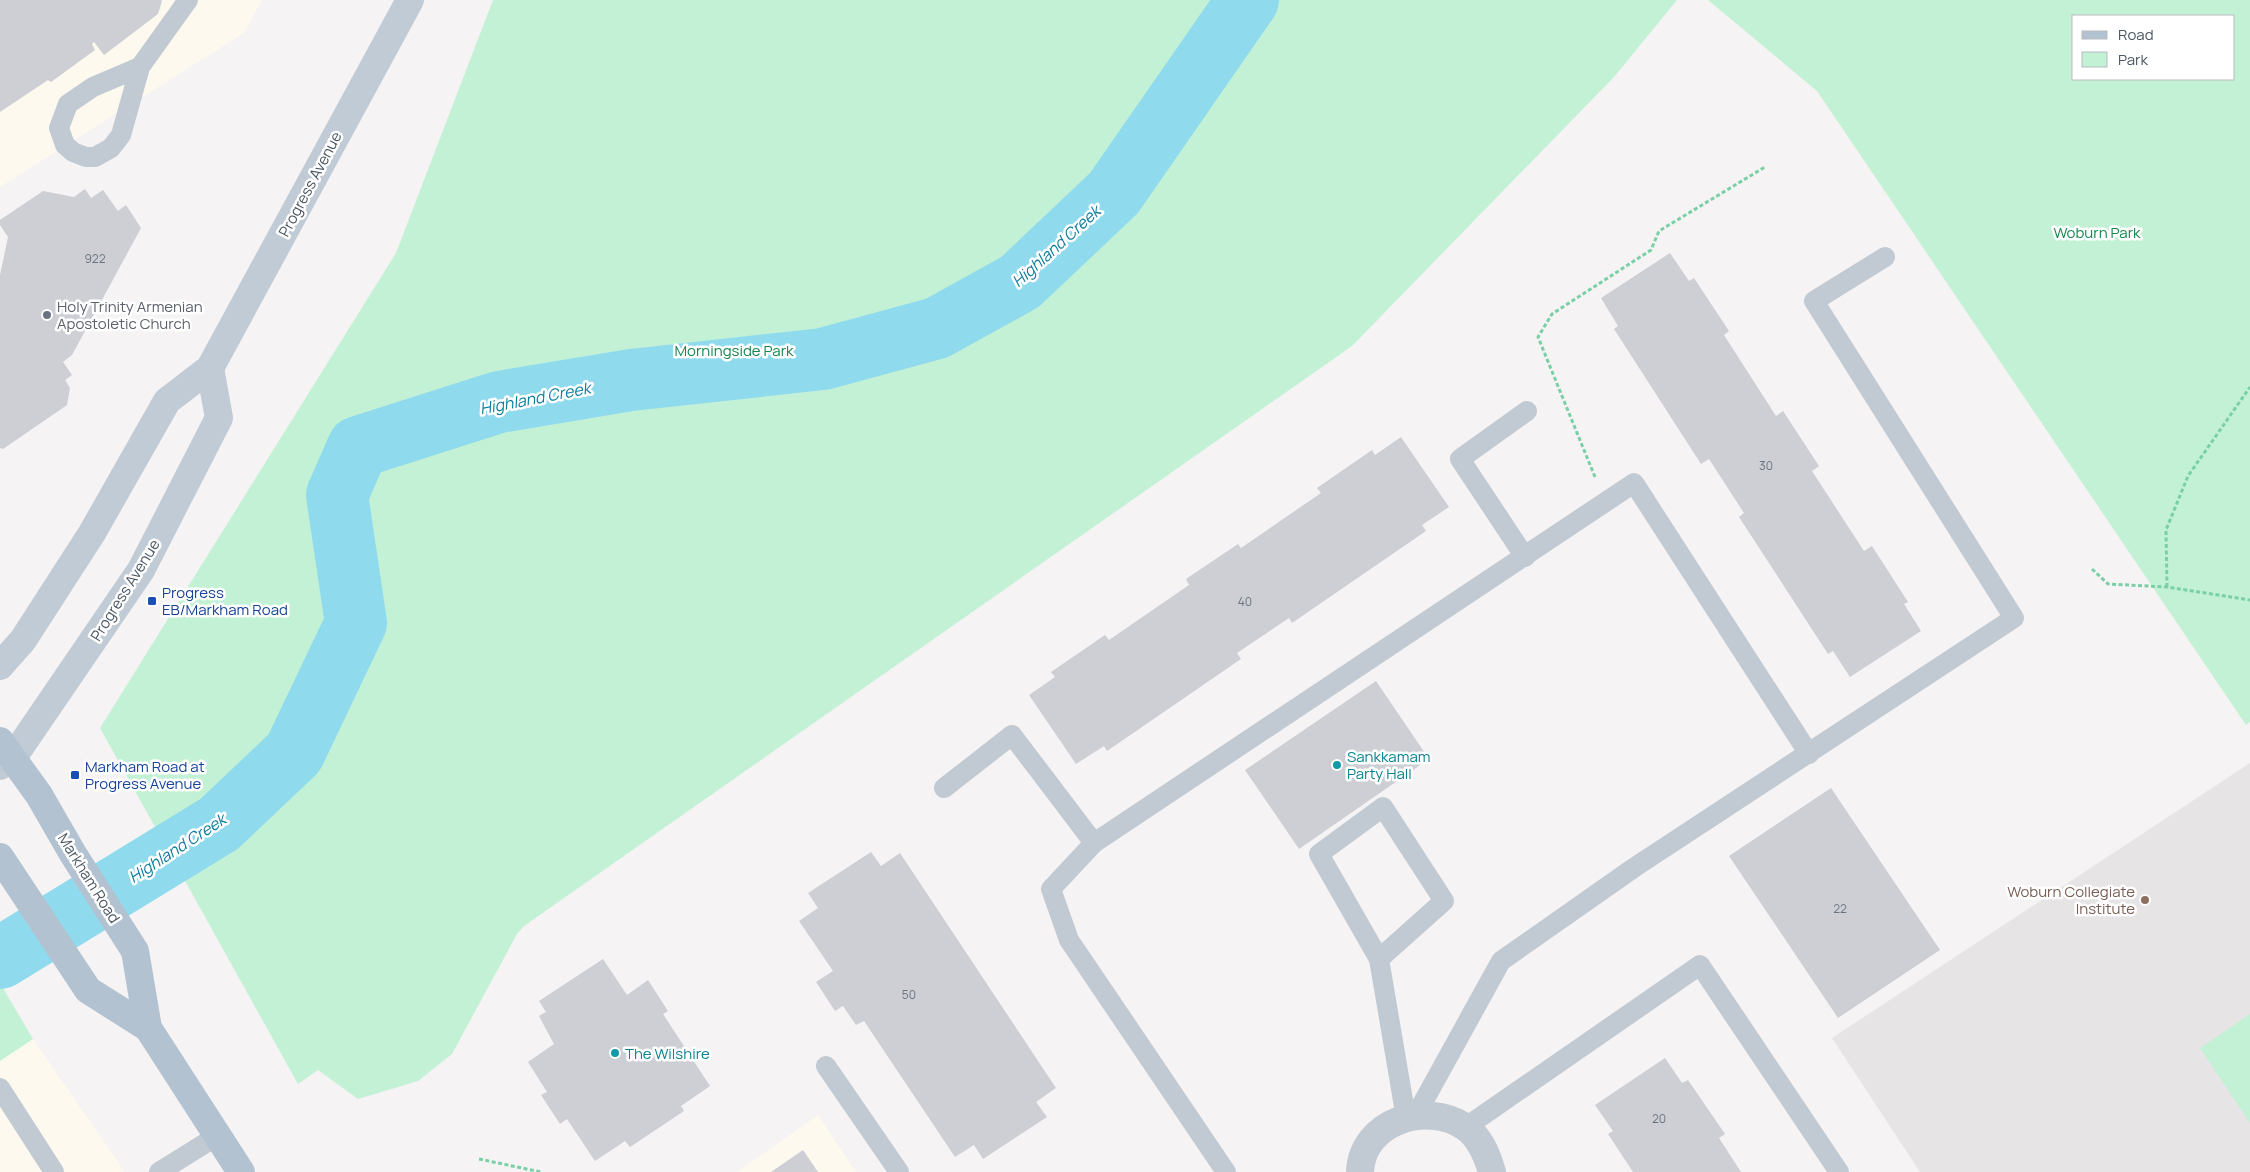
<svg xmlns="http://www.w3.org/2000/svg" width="2250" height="1172" font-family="Manrope,sans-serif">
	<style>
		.commercial { fill: #fdf9ef }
		.education { fill: #e6e4e5 }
		.green { fill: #c3f1d5; fill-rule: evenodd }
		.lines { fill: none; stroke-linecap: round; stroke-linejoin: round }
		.river { stroke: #90daee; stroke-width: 62 }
		.building { fill: #cdcfd5 }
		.path { stroke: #7ad0a6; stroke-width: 3; stroke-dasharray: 4 2.5; stroke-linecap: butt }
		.service { stroke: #c1cad2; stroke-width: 20 }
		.minor { stroke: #c1cad2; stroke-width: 28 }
		.secondary { stroke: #c1cbd6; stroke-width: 28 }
		.primary { stroke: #b3c2d1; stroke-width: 28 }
		.worship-dot { fill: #6b7280; stroke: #fff; stroke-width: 2 }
		.transit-dot { fill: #1a4fb4; stroke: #fff; stroke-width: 2 }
		.culture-dot { fill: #0f9aa8; stroke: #fff; stroke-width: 2 }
		.education-dot { fill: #8d6e63; stroke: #fff; stroke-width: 2 }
		.labels { text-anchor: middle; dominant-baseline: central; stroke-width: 5; stroke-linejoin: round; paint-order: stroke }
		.number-label { font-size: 12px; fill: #6b747e }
		.street-label { font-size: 15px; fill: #4a5661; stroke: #fff }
		.park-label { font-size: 15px; fill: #17864f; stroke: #fff }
		.worship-label { font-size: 15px; fill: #5b616d; stroke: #fff; text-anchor: start }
		.transit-label { font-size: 15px; fill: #164399; stroke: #fff; text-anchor: start }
		.culture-label { font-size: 15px; fill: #0d838f; stroke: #fff; text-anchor: start }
		.education-label { font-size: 15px; fill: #785e54; stroke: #fff; text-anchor: end }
		.water-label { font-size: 16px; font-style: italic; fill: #0c7c9b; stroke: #fff }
	</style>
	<rect width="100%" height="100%" fill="#f5f3f3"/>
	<g class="commercial">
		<path d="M0 0H262L244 33 0 187Z"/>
		<path d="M33 1039 125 1172H0V1061Z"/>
		<path d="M818 1115 856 1172H737Z"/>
	</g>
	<path class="education" d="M2250 763V1172H1920L1832 1038Z"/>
	<g class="green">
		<path d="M493 0H1677L1614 77 1352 346 524 926 517 934 452 1054 418 1081 358 1099 318 1070 298 1084 100 728 396 253Z"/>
		<path d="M1708 0H2250V722L2246 725 1817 91ZM2074 16H2234V79H2074Z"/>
		<path d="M0 983 33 1039 0 1061Z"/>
		<path d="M2250 1014V1123L2200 1048Z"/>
	</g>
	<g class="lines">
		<path class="river" d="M0 958 219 824 294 753 356 623 337 495 358 447 499 402 631 380 823 359 937 328 1020 282 1114 193 1248 0"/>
	</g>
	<g class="building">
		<path d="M0 0H161L162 1 158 14 104 55 94 42 92 44 95 50 51 82 48 80 0 112Z"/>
		<path d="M85 189 91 198 103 190 118 211 126 205 141 228 72 355 63 362 72 375 65 380 70 388 67 405 3 449 0 448V275L8 237 0 225V220L43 191 74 197Z"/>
		<path d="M1670 253 1689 281 1694 278 1729 331 1724 335 1776 416 1783 411 1819 466 1812 471 1864 551 1872 546 1908 602 1904 604 1921 631 1850 677 1833 651 1828 654 1739 517 1744 513 1709 459 1701 464 1614 329 1618 326 1601 298Z"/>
		<path d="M1401 437 1449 507 1422 525 1426 531 1292 623 1289 618 1237 653 1241 659 1107 751 1104 746 1076 764 1029 695 1055 677 1051 672 1105 635 1109 640 1189 585 1186 579 1238 544 1241 548 1321 493 1317 488 1372 450 1375 455Z"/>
		<path d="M1376 681 1429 759 1299 849 1245 770Z"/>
		<path d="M1831 788 1940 950 1838 1018 1729 856Z"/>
		<path d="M871 852 881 866 900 853 1056 1088 1036 1102 1047 1117 983 1159 974 1145 955 1157 864 1021 856 1025 843 1006 835 1011 816 982 833 971 799 921 818 908 808 893Z"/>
		<path d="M603 959 627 995 648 980 668 1011 663 1014 710 1086 681 1106 684 1111 630 1147 625 1141 595 1161 567 1119 560 1124 541 1095 547 1092 528 1062 554 1044 539 1016 546 1012 539 1001Z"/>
		<path d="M1665 1058 1682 1083 1688 1080 1725 1134 1719 1138 1741 1172H1633L1608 1134 1613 1131 1595 1105Z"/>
		<path d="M803 1150 818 1172H771Z"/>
	</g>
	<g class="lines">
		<g class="path">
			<path d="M1595 477 1538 337 1552 314 1651 250 1659 231 1765 167"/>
			<path d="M2092 569 2108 584 2167 587 2250 600"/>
			<path d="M2167 587 2166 530 2188 476 2250 387"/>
			<path d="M479 1159 541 1172"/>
		</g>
		<g class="service">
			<path d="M140 67 93 87 68 104 59 128 65 145 73 152 86 157H95L111 148 121 135 140 67 188 0"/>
			<path d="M1525 557 1460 459 1527 411"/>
			<path d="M944 788 1012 735 1094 843"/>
			<path d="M1379 959 1444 901 1383 807 1319 854 1379 959 1406 1118"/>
			<path d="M826 1066 899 1172"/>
			<path d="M0 1088 54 1172"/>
			<path d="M1416 1115 1501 961 1635 867 2014 618 1814 301 1885 257"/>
			<path d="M1466 1127 1700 965 1839 1172"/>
			<path d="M159 1172 217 1136"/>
			<path d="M1226 1172 1069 940 1051 889 1094 843 1634 483 1809 754"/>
		</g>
		<path class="minor" d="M1360 1172C1362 1121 1427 1101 1465 1127 1480 1137 1487 1155 1492 1172"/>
		<g class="secondary">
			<path d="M0 666 23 640 92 533 167 401 210 368 410 0"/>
			<path d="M0 766 12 759 141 570 219 418 210 368"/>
		</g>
		<g class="primary">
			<path d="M0 741 39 795 73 854 135 951 148 1028 241 1172"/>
			<path d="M0 857 88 990 148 1028"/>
		</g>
	</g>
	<circle class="worship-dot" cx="47" cy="315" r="5"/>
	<g class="transit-dot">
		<rect x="147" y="596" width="10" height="10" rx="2.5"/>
		<rect x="70" y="770" width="10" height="10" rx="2.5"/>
	</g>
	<g class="culture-dot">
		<circle cx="1337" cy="765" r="5"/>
		<circle cx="615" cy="1053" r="5"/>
	</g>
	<circle class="education-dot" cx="2145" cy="900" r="5"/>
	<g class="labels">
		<g class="number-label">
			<text x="95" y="258">922</text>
			<text x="1766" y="465">30</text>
			<text x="1245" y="601">40</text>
			<text x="1840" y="908">22</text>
			<text x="909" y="994">50</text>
			<text x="1659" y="1118">20</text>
		</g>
		<g class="street-label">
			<text transform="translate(310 184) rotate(-62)">Progress Avenue</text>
			<text transform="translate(125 590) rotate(-58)">Progress Avenue</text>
			<text transform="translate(89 878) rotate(58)">Markham Road</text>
		</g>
		<g class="park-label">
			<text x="2097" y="232">Woburn Park</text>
			<text x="734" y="350">Morningside Park</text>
		</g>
		<g class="worship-label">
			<text x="57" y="306">Holy Trinity Armenian<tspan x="57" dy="17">Apostoletic Church</tspan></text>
		</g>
		<g class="transit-label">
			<text x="162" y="592">Progress<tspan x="162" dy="17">EB/Markham Road</tspan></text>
			<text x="85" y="766">Markham Road at<tspan x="85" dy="17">Progress Avenue</tspan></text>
		</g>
		<g class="culture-label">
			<text x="1347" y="756">Sankkamam<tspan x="1347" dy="17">Party Hall</tspan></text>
			<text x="625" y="1053">The Wilshire</text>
		</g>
		<g class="education-label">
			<text x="2135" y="891">Woburn Collegiate<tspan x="2135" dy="17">Institute</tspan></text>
		</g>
		<g class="water-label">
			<text transform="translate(1056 246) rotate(-42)">Highland Creek</text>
			<text transform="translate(535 398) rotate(-11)">Highland Creek</text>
			<text transform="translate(177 848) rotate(-33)">Highland Creek</text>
		</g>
	</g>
	<rect x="2072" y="15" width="162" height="65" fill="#ffffff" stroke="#b7bbc0"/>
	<rect x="2082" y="31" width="25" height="8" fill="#b3c2d1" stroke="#b7bbc0"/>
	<text x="2118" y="40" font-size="15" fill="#4a5661">Road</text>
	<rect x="2082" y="52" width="25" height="15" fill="#c3f1d5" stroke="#b7bbc0"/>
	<text x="2118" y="65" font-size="15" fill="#4a5661">Park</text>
</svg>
